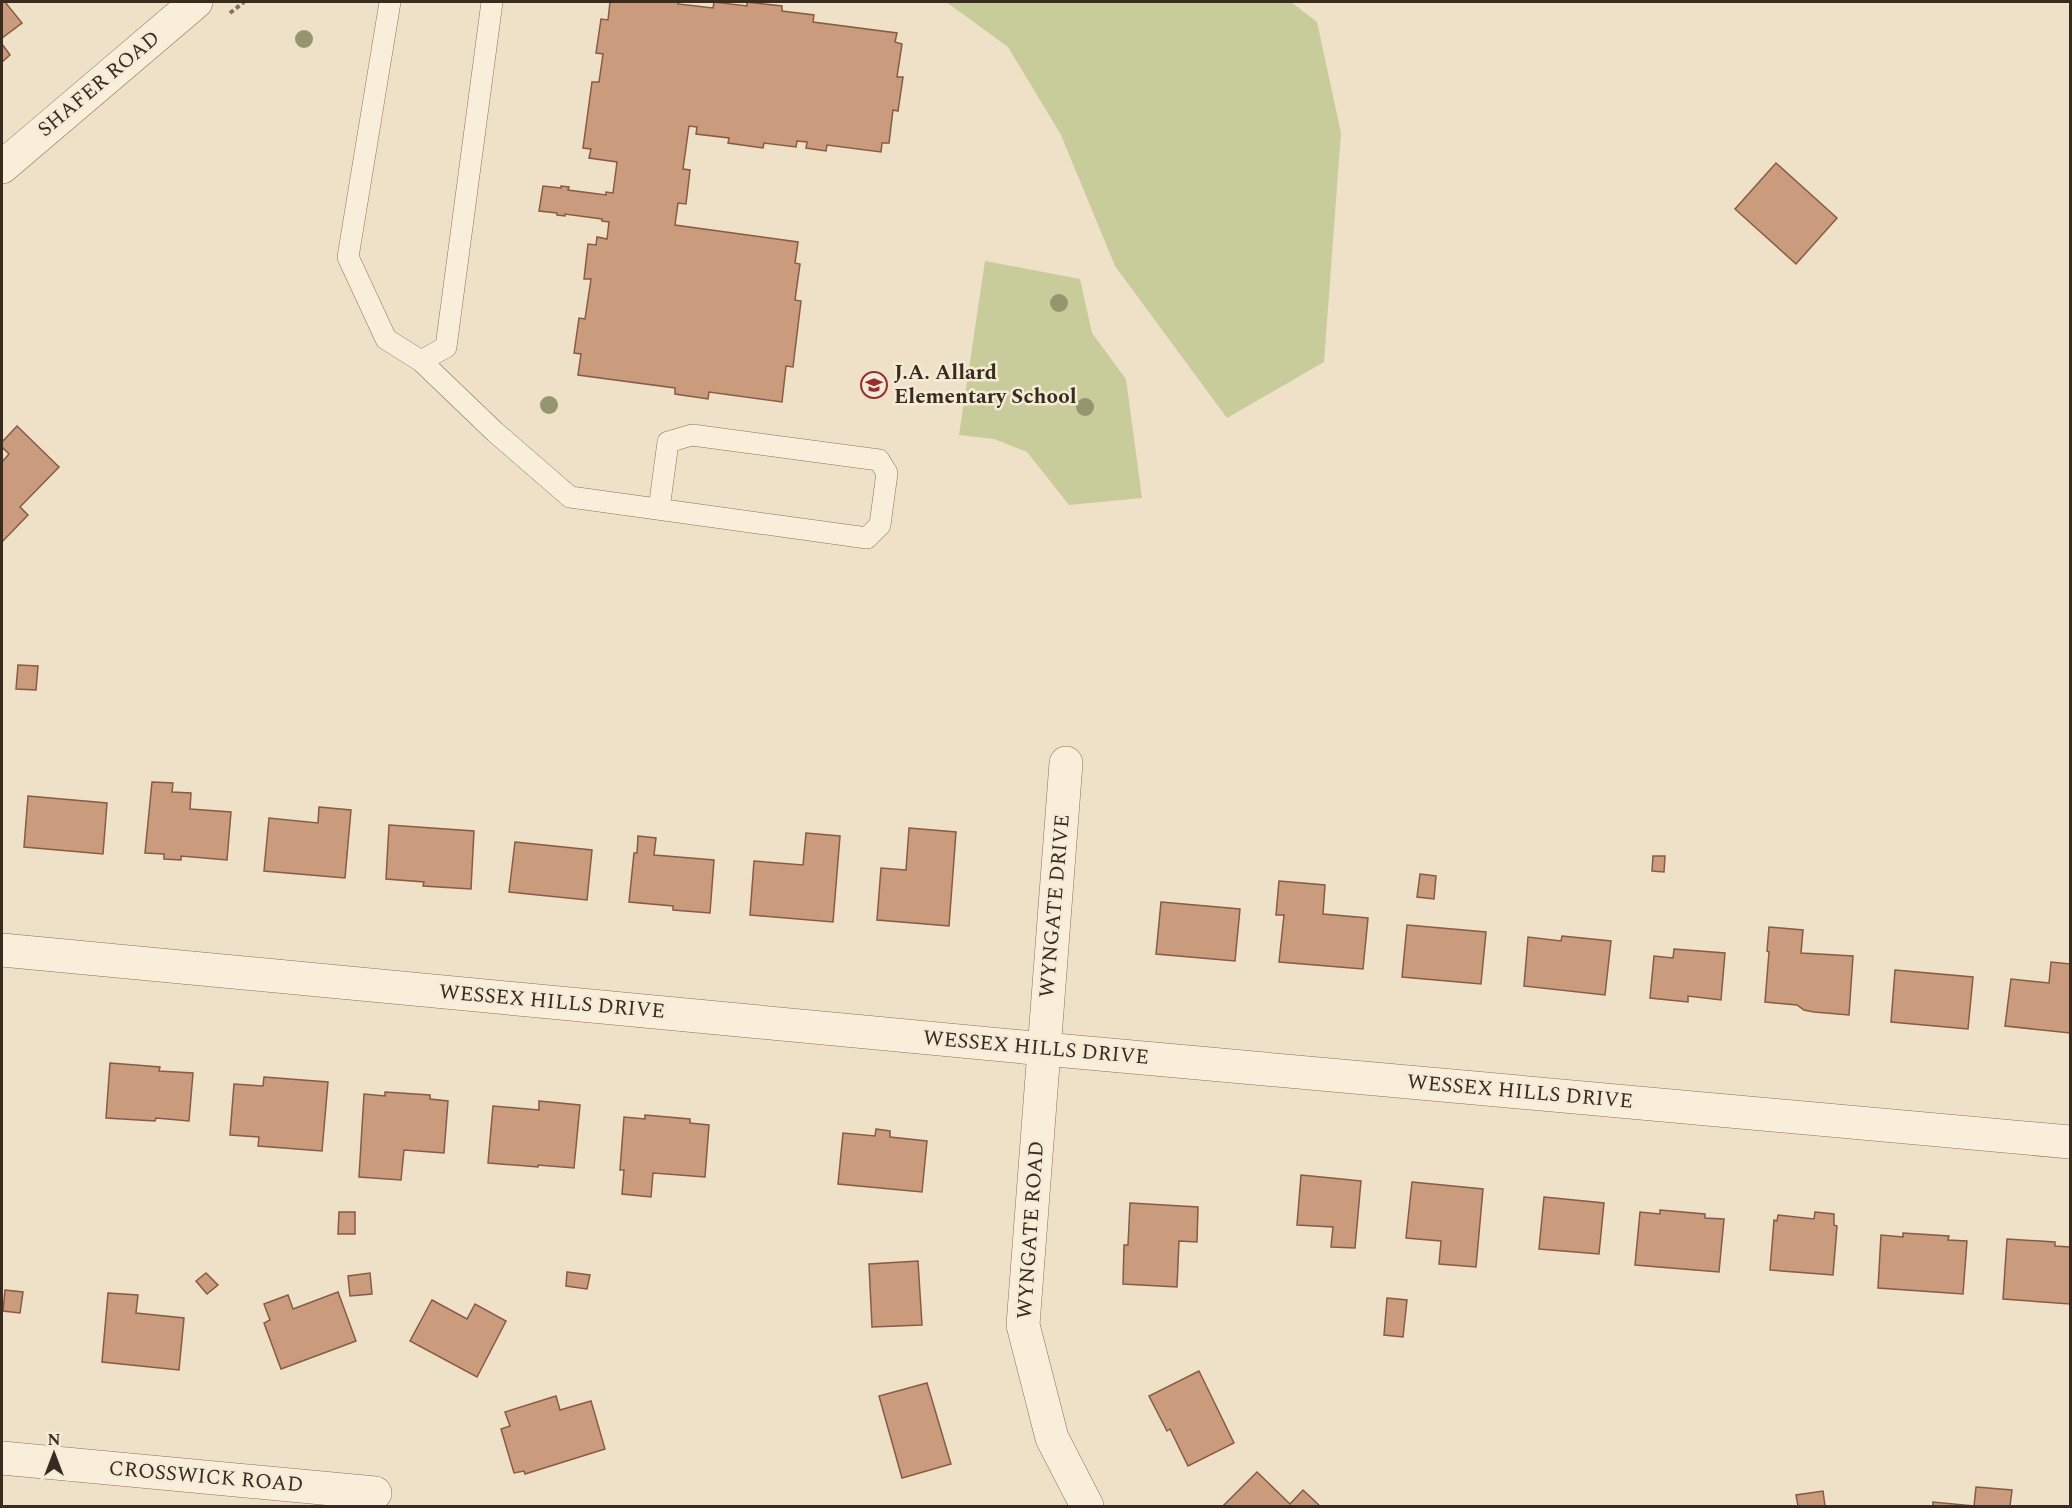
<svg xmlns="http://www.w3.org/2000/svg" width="2072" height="1508" font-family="Spectral,serif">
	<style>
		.green { fill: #c8cc9a }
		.building { fill: #cb9b7d; stroke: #885b43; stroke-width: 1.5 }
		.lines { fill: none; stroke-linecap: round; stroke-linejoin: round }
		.lane-casing { stroke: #89725c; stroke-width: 22 }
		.street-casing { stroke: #89725c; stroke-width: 34 }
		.path { stroke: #89725c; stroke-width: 4; stroke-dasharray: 4.5 3; stroke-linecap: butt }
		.lane { stroke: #f8eeda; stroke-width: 21 }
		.street { stroke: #f8eeda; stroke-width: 33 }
		.tree { fill: #95956f }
		.labels { text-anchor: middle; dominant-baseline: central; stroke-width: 5; stroke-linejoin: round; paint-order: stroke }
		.street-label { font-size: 21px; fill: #3a2b20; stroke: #f5ebd6 }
		.poi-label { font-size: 21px; font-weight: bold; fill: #3a2b20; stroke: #f5ebd6; text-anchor: start }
	</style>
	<rect width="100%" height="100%" fill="#eee1c7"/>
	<g class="green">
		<path d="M946 2H1291L1317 22 1341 133 1324 362 1227 418 1115 266 1061 135 1008 47Z"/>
		<path d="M985 261 1080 279 1092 333 1126 379 1142 498 1069 505 1027 452 994 439 959 435Z"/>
	</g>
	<g class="building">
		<path d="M2 2H5L22 23 2 38Z"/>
		<path d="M610 2H679L678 4 713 8 714 2 747 6V2L782 6V11L814 15 813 22 897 33 895 42 902 44 897 77H903L898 111 893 110 889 143H882L881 152 827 145 826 151 806 148 807 142 797 141 796 147 764 143 763 148 728 143 729 138 696 134 697 127 689 126 683 169 690 170 686 204 678 203 675 225 798 242 795 263 800 264 795 300 801 301 793 367 786 366 782 402 709 392 708 399 675 394V388L578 375 581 354 574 353 579 318 585 319 591 279H584L588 244 596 245 597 237 607 239 609 222 602 221V219L565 214V216L557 215V213L539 211 543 186 561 188V186L569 187 568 190 606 195V192L613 193 617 162 589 158 591 149 583 148 592 82H599L603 54 596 53 601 19 608 20Z"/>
		<path d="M2 44 10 55 2 62Z"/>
		<path d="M1776 163 1837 218 1796 264 1735 209Z"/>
		<path d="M17 426 59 467 20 507 28 515 2 542V462L9 454 2 447V442Z"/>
		<path d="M18 665 38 666 36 690 16 689Z"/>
		<path d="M152 782 173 783 172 792 191 793 190 809 231 812 227 860 181 856V860L164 859V854L145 853Z"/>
		<path d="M28 796 107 803 103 854 24 847Z"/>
		<path d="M319 807 351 810 345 878 264 871 269 818 318 823Z"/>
		<path d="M389 825 474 831 471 889 423 886 424 882 386 879Z"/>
		<path d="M909 828 956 832 949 926 877 920 881 868 906 870Z"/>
		<path d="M806 833 840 836 833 922 750 915 754 861 803 865Z"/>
		<path d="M638 836 656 838 654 855 714 860 710 913 673 910V906L629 902 634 853H637Z"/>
		<path d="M515 842 592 850 587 900 509 892Z"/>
		<path d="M1653 856H1665L1664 872 1652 871Z"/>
		<path d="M1420 874 1436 876 1434 899 1417 897Z"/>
		<path d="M1279 881 1325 885 1323 914 1368 918 1363 969 1279 962 1284 915H1276Z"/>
		<path d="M1161 902 1240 909 1235 961 1156 954Z"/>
		<path d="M1407 925 1486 932 1481 984 1402 977Z"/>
		<path d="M1769 927 1803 930 1801 953 1853 956 1849 1015 1814 1012 1804 1010 1797 1005 1765 1002 1769 952 1767 951Z"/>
		<path d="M1562 936 1611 941 1605 995 1524 986 1528 937 1561 941Z"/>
		<path d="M1674 949 1725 953 1721 1000 1688 996V1002L1650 998 1654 956 1673 958Z"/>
		<path d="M2070 958V1033L2005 1026 2011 979 2049 983 2051 962 2070 964Z"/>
		<path d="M1895 970 1973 977 1968 1029 1891 1022Z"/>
		<path d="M110 1063 160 1067 159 1071 193 1073 189 1121 156 1118 155 1121 106 1118Z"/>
		<path d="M264 1077 328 1082 322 1151 258 1146 259 1137 230 1135 234 1084 263 1086Z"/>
		<path d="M385 1092 430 1095V1099L448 1101 444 1153 404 1150 401 1180 359 1177 364 1094 385 1096Z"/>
		<path d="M539 1101 580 1105 574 1168 538 1165V1167L488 1163 493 1106 539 1110Z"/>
		<path d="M645 1115 690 1119V1123L709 1125 705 1177 653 1173 651 1197 622 1194 624 1170H620L624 1117 645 1119Z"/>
		<path d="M876 1129 890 1131V1137L927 1141 922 1192 838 1184 843 1133 875 1136Z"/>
		<path d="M1301 1175 1361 1181 1355 1248 1331 1247 1333 1227 1297 1225Z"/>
		<path d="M1412 1182 1483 1189 1476 1267 1439 1264 1441 1241 1406 1238Z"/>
		<path d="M1544 1197 1604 1203 1599 1254 1539 1249Z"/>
		<path d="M1130 1203 1198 1207 1197 1242 1179 1241 1177 1287 1123 1284 1124 1245H1128Z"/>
		<path d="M1660 1210 1705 1214V1218L1724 1219 1719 1272 1635 1265 1640 1212 1660 1214Z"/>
		<path d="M339 1212H355V1234H338Z"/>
		<path d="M1815 1212 1834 1214V1225L1837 1226 1833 1275 1770 1270 1774 1220 1777 1221 1778 1215 1814 1219Z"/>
		<path d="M1903 1233 1949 1236 1948 1240 1967 1241 1963 1294 1878 1288 1881 1235 1903 1237Z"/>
		<path d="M2007 1239 2055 1242V1246L2070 1247V1304L2003 1299Z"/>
		<path d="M918 1261 922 1325 872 1327 869 1264Z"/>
		<path d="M567 1272 590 1275 587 1289 566 1286Z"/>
		<path d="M206 1273 218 1285 207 1294 196 1281Z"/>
		<path d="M370 1273 372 1294 350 1296 348 1276Z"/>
		<path d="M5 1290 23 1292 20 1313 3 1311Z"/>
		<path d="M338 1292 356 1341 281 1369 264 1323 270 1320 264 1304 288 1295 293 1309Z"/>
		<path d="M108 1293 138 1295 136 1313 184 1318 179 1370 102 1362Z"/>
		<path d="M1387 1298 1407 1300 1403 1337 1384 1335Z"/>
		<path d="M432 1300 467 1319 475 1304 506 1321 477 1377 410 1341Z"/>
		<path d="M1199 1371 1234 1443 1188 1466 1170 1429 1167 1431 1149 1396Z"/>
		<path d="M927 1383 951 1464 902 1478 879 1396Z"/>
		<path d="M556 1396 560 1410 591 1401 605 1449 525 1474 524 1471 514 1473 501 1429 510 1426 505 1412Z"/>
		<path d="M1257 1472 1290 1504 1303 1490 1320 1506H1223Z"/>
		<path d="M1976 1487 2012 1490 2010 1506H1933V1502L1974 1506Z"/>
		<path d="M1823 1491 1825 1506H1798L1796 1495Z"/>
	</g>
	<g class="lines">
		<defs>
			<g id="lane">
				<path d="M390 2 348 257 386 339 421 361 446 347 492 2"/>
				<path d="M421 361 495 432 570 497 867 538 880 525 887 473 879 460 692 435 668 442 659 509"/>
			</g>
			<g id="street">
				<path d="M2 167 196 2"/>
				<path d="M1066 763 1023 1325 1052 1438 1087 1506"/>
				<path d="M2 950 1044 1049 2070 1142"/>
				<path d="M2 1458 375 1493"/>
			</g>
		</defs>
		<use href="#lane" class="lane-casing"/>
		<use href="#street" class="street-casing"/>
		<path class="path" d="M230 13 244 2"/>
		<use href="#lane" class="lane"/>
		<use href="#street" class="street"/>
	</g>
	<g class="tree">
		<circle cx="304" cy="39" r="9"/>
		<circle cx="1059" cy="303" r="9"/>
		<circle cx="549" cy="405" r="9"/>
		<circle cx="1085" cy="407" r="9"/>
	</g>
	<defs>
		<symbol id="school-ring" viewBox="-11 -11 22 22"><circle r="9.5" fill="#f5ebd6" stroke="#972d32" stroke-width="1.5"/><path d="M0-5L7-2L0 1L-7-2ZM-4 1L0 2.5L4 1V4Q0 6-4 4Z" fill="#972d32"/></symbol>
	</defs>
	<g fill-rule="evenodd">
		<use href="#school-ring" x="859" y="370" width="30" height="30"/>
	</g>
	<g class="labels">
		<g class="street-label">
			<text transform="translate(99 84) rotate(-40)">SHAFER ROAD</text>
			<text transform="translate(1055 906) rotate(-85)">WYNGATE DRIVE</text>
			<text transform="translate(552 1002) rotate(5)">WESSEX HILLS DRIVE</text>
			<text transform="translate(1036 1048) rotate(5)">WESSEX HILLS DRIVE</text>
			<text transform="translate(1520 1092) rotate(5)">WESSEX HILLS DRIVE</text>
			<text transform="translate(1031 1230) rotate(-86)">WYNGATE ROAD</text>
			<text transform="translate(206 1477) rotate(5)">CROSSWICK ROAD</text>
		</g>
		<g class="poi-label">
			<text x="894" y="373">J.A. Allard<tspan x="894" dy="24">Elementary School</tspan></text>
		</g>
	</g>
	<rect width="2072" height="1508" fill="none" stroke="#3a2b20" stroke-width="6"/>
	<g transform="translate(54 1454)" stroke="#f5ebd6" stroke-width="4.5" paint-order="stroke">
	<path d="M0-4.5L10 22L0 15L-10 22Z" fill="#3a2b20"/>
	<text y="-9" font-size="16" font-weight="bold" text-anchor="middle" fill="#3a2b20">N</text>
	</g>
</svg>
